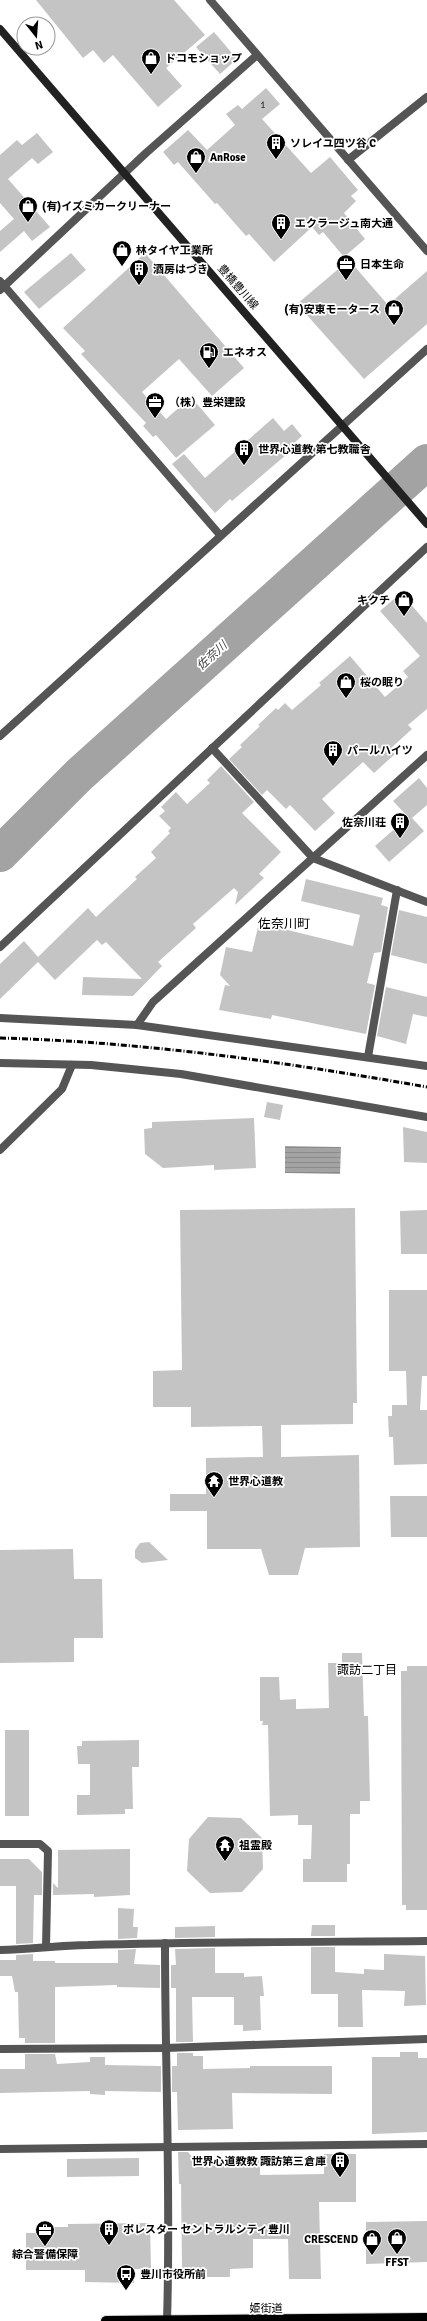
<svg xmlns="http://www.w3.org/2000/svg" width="427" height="2321" font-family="Signika,'Noto Sans JP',sans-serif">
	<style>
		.water { fill: url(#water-rules) }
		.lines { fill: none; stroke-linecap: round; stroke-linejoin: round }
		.river { stroke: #a3a3a3; stroke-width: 36 }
		.building { fill: #c4c4c4 }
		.primary-casing { stroke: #dbdbdb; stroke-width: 12 }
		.minor { stroke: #555; stroke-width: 8 }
		.secondary { stroke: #222; stroke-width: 8 }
		.primary { stroke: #000; stroke-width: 10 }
		.rail { stroke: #000; stroke-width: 3; stroke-dasharray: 6 2 1 2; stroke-linecap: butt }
		.labels { text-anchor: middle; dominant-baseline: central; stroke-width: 3.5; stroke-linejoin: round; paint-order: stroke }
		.number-label { font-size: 9px; fill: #313131 }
		.poi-label { font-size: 11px; font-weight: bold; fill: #000; stroke: #fff; text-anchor: start }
		.street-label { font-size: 11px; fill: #000; stroke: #fff }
		.water-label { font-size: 12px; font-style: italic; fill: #444; stroke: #fff }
		.neighbourhood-label { font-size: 12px; fill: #000; stroke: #fff }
		.quarter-label { font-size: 13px; fill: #000; stroke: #fff }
	</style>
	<defs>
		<pattern id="water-rules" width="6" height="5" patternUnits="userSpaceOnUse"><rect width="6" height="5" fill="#a3a3a3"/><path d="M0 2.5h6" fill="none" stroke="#8b8b8b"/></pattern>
	</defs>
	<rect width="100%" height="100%" fill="#fff"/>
	<path class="water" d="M285 1146 341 1147 340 1174 285 1173Z"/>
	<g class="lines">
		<path class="river" d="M0 854 79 775 427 462"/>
	</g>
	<g class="building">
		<path d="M36 0H174L205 35 166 68 182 86 158 107 113 55 104 63 93 50 83 58Z"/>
		<path d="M214 32 237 59 220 74 196 47Z"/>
		<path d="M266 88 280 104 262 119 311 173 330 157 358 190 351 196 356 201 344 213 365 239 344 257 323 232 319 235 312 227 274 262 249 234 246 236 217 203 215 204 178 162 174 165 163 152 188 130 207 150 235 125 226 114 238 105 242 109Z"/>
		<path d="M37 133 53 152 38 164 32 158 8 179 50 227 32 241 24 231 0 252V231L14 219 0 203V155L17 140 22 145Z"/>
		<path d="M71 253 86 270 39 309 24 292Z"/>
		<path d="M145 253 244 368 212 396 179 359 142 392 166 419 191 397 215 425 176 458 156 435 153 437 143 426 146 423 81 354 85 351 63 328Z"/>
		<path d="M349 260 388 305 427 271V324L364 379 297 304Z"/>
		<path d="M273 418 284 431 292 424 302 436 285 451 287 454 232 501 230 499 215 513 172 464 184 454 205 478Z"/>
		<path d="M401 593 427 623V709L408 725 412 729 390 749 395 754 374 773 363 762 322 799 335 813 315 831 290 805 286 809 267 790 262 795 229 759 242 747 240 745 260 726 258 725 276 708 278 710 285 703 292 710 321 685 319 683 350 656 385 697 408 677 403 671 420 656 380 611Z"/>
		<path d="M221 766 254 802 242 813 281 852 259 874 264 878 235 905 238 892 234 888 193 924 196 928 158 962 162 966 133 996 82 995 83 977 142 979 106 942 102 945 97 940 55 980 38 962 0 999V964L24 941 38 957 88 908 96 917 137 879 135 877 156 858 151 852 170 833 168 831 171 828 159 816 165 811 161 807 176 792 187 804 210 783 207 780Z"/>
		<path d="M419 778 427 788V805L412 818 424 831 389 862 375 846 408 817 393 801Z"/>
		<path d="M306 879 383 898 381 905 388 907 381 952 374 953 367 983 375 985 366 1034 272 1015 271 1019 219 1010 225 985 230 986 220 975 226 947 252 952 259 923 353 946 360 915 301 901Z"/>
		<path d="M399 910 427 917V964L391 955Z"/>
		<path d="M386 987 427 997V1017L413 1014 406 1044 377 1036Z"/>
		<path d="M267 1102 283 1105 280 1120 264 1117Z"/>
		<path d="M254 1118 256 1168 214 1170V1165L163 1168 145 1154 144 1129 152 1128V1122Z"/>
		<path d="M403 1127 427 1132V1163L404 1162Z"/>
		<path d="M355 1208 357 1403H353V1424L281 1425V1457L359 1455 360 1547 305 1548 298 1575H269L261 1549H207V1511H170V1494H206V1458L263 1457 262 1426 191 1427V1407H153V1371L182 1370 180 1210Z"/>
		<path d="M427 1210V1254H401L400 1211Z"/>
		<path d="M389 1290H427V1376H422L420 1410H427V1464L394 1465 393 1437H389L388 1416H392V1405H407L406 1371H389Z"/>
		<path d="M390 1496H427V1537H391Z"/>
		<path d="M149 1542 168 1560 142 1563 135 1558V1550L140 1543Z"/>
		<path d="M73 1549 74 1579H102L103 1638H74V1662L0 1663V1550Z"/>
		<path d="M342 1653H362L364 1716H368L370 1801H360V1814H350V1864H347V1882H303V1859H311L312 1825H298V1815L270 1816 268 1725H262L263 1721H260V1677H279L280 1700 296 1699V1709L329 1708 328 1663H342Z"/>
		<path d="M407 1666H427V1910H406V1905H402L401 1671H407Z"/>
		<rect x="5" y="1730" width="24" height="86"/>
		<path d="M139 1740V1767H132L133 1809H125V1814L77 1815V1795H90V1764H78L77 1746H82V1741Z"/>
		<path d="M208 1817 241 1818 262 1838 263 1869 242 1892 210 1893 187 1871 189 1839Z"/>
		<path d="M130 1849V1895L94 1897V1894L53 1895V1883L58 1888V1850Z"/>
		<path d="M0 1859H29L42 1872V1895H34L33 1943 16 1944V1886H0Z"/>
		<path d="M118 1908 134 1909 133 1927H138L137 1938 118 1939Z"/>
		<path d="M312 1925H335V1936H311Z"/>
		<path d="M215 1926V1937L175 1938V1927Z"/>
		<path d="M311 1947H335V1972L364 1974V1969L384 1970V1954L425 1956 426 2005 404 2006 405 1991 362 1990 363 2027H338V1994H311Z"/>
		<path d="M215 1948V1973H244V1977L262 1976 264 1996H260L261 2030 243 2031V2025H234V1997H192L193 2042H176V1988H171V1965H176L175 1949Z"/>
		<path d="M136 1949 134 1964 160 1965V1988L117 1987V1985L55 1987V2043H25V2038H19L18 1992H15L12 1976H0V1960H16V1955L33 1954V1961H55V1963H118V1950Z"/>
		<path d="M400 2052H418V2058H427V2132L372 2134V2057H400Z"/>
		<path d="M177 2053H193V2056H203V2069L250 2068V2066H332V2094L232 2093 233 2129 178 2130 177 2092H172V2066H177Z"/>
		<path d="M25 2054H55L57 2064 90 2062V2057H105V2065L161 2066V2092L105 2091V2095L90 2094V2091L0 2093V2069H25Z"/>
		<path d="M178 2152H188L198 2164 244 2163V2158H260V2175L324 2174V2154H356V2202H319L321 2279H289L288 2239H253V2268L230 2269V2277H207V2269H182L181 2184H179Z"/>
		<path d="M139 2158V2176L67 2177V2159Z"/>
		<path d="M427 2221V2262L366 2264V2222Z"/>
		<path d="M150 2223 151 2269H134V2283L85 2282V2270H26V2233H48V2227H68V2224Z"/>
	</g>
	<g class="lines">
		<defs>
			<path id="primary" d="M106 2321 427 2318"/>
		</defs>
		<use href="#primary" class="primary-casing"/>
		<g class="minor">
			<path d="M210 0 427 251"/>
			<path d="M348 160 427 97"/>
			<path d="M0 281 220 535"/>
			<path d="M0 290 146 153 257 55"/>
			<path d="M0 736 427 349"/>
			<path d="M212 748 313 858 427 902"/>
			<path d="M0 947 427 547"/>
			<path d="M0 1018 137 1025 427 1066"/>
			<path d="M137 1025 153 1002 427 755"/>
			<path d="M368 1057 397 890"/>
			<path d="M0 1063 91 1065 181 1074 427 1117"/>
			<path d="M0 1150 62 1089 72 1065"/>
			<path d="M0 1844H40L48 1851 46 1947"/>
			<path d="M165 1943C165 2069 171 2194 167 2320"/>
			<path d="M0 1950C29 1950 58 1945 88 1945 201 1942 314 1942 427 1941"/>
			<path d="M0 2049 165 2048 427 2039"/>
			<path d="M0 2149 427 2144"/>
		</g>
		<path class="secondary" d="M0 29 427 524"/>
		<use href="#primary" class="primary"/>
		<path class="rail" d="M0 1038C144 1042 285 1062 427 1087"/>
	</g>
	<defs>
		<symbol id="shop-pin" viewBox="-11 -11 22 30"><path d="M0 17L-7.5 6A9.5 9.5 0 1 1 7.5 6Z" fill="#000" stroke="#fff"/><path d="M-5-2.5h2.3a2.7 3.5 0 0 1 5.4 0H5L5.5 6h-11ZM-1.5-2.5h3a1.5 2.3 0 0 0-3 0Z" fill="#fff"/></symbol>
		<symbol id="building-pin" viewBox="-11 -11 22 30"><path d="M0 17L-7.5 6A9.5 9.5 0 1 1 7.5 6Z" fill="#000" stroke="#fff"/><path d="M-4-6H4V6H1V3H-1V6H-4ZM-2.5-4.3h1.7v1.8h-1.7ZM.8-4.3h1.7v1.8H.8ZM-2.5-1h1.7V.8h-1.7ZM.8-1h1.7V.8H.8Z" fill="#fff"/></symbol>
		<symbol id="office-pin" viewBox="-11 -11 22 30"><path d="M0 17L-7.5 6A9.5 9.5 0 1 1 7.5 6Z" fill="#000" stroke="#fff"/><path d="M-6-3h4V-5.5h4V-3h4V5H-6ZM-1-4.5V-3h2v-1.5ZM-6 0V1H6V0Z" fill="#fff"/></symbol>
		<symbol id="fuel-pin" viewBox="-11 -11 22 30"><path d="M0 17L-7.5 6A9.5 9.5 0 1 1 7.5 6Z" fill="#000" stroke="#fff"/><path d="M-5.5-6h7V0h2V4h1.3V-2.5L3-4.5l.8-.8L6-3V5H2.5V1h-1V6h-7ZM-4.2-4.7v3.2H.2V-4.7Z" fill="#fff"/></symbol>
		<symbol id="temple-pin" viewBox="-11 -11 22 30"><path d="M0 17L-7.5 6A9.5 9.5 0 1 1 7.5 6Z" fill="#000" stroke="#fff"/><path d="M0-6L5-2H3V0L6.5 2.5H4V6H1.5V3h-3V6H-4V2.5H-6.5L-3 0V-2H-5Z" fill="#fff"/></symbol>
		<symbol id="bus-pin" viewBox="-11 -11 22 30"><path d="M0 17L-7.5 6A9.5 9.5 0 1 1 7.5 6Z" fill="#000" stroke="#fff"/><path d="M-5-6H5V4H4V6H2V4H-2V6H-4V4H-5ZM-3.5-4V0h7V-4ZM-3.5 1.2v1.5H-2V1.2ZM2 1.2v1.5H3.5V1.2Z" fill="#fff"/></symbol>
	</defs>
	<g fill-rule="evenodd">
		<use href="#shop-pin" x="140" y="47" width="22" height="30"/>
		<use href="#building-pin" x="265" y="132" width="22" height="30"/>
		<use href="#shop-pin" x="185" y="146" width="22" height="30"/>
		<use href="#shop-pin" x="17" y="195" width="22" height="30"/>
		<use href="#building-pin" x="270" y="212" width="22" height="30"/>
		<use href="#shop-pin" x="111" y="239" width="22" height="30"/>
		<use href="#office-pin" x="335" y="253" width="22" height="30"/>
		<use href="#building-pin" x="128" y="258" width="22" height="30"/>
		<use href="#shop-pin" x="383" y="298" width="22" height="30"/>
		<use href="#fuel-pin" x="198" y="341" width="22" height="30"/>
		<use href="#office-pin" x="144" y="391" width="22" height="30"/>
		<use href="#building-pin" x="233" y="438" width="22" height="30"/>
		<use href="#shop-pin" x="393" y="589" width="22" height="30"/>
		<use href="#shop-pin" x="335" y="671" width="22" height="30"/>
		<use href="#building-pin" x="322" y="739" width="22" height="30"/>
		<use href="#building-pin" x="389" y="811" width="22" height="30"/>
		<use href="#temple-pin" x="203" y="1470" width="22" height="30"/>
		<use href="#temple-pin" x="214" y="1834" width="22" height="30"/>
		<use href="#building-pin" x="329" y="2150" width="22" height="30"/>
		<use href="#building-pin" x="98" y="2218" width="22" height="30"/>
		<use href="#office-pin" x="34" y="2219" width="22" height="30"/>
		<use href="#shop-pin" x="386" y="2227" width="22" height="30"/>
		<use href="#shop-pin" x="361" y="2228" width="22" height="30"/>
		<use href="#bus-pin" x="115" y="2263" width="22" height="30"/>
	</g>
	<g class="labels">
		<g class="number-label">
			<text x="263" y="105">1</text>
		</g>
		<g class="poi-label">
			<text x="165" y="58">ドコモショップ</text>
			<text x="290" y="143">ソレイユ四ツ谷 C</text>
			<text x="210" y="157">AnRose</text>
			<text x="42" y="206">(有)イズミカークリーナー</text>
			<text x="295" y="223">エクラージュ南大通</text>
			<text x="136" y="250">林タイヤ工業所</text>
			<text x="360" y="264">日本生命</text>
			<text x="153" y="269">酒房はづき</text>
			<text x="380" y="309" text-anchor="end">(有)安東モータース</text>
			<text x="223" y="352">エネオス</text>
			<text x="169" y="402">（株）豊栄建設</text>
			<text x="258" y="449">世界心道教 第七教職舎</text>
			<text x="390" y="600" text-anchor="end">キクチ</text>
			<text x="360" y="682">桜の眠り</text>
			<text x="347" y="750">パールハイツ</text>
			<text x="386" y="822" text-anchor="end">佐奈川荘</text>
			<text x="228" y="1481">世界心道教</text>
			<text x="239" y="1845">祖霊殿</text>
			<text x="326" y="2161" text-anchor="end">世界心道教教 諏訪第三倉庫</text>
			<text x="123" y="2229">ポレスター セントラルシティ豊川</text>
			<text x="358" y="2239" text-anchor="end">CRESCEND</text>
			<text x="45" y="2254" text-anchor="middle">綜合警備保障</text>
			<text x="397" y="2262" text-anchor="middle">FFST</text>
			<text x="140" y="2274">豊川市役所前</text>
		</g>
		<g class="street-label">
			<text transform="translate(238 287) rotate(49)">豊橋豊川線</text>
			<text x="266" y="2308">姫街道</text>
		</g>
		<g class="water-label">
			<text transform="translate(212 656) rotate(-42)">佐奈川</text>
		</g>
		<g class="neighbourhood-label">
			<text x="367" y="1670">諏訪二丁目</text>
		</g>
		<g class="quarter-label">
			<text x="284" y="924">佐奈川町</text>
		</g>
	</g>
	<g transform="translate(36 36) rotate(163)"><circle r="19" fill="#ffffff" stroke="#999999"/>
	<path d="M0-3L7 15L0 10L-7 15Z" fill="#000000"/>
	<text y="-6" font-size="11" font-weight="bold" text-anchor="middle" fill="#000000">N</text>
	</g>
</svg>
